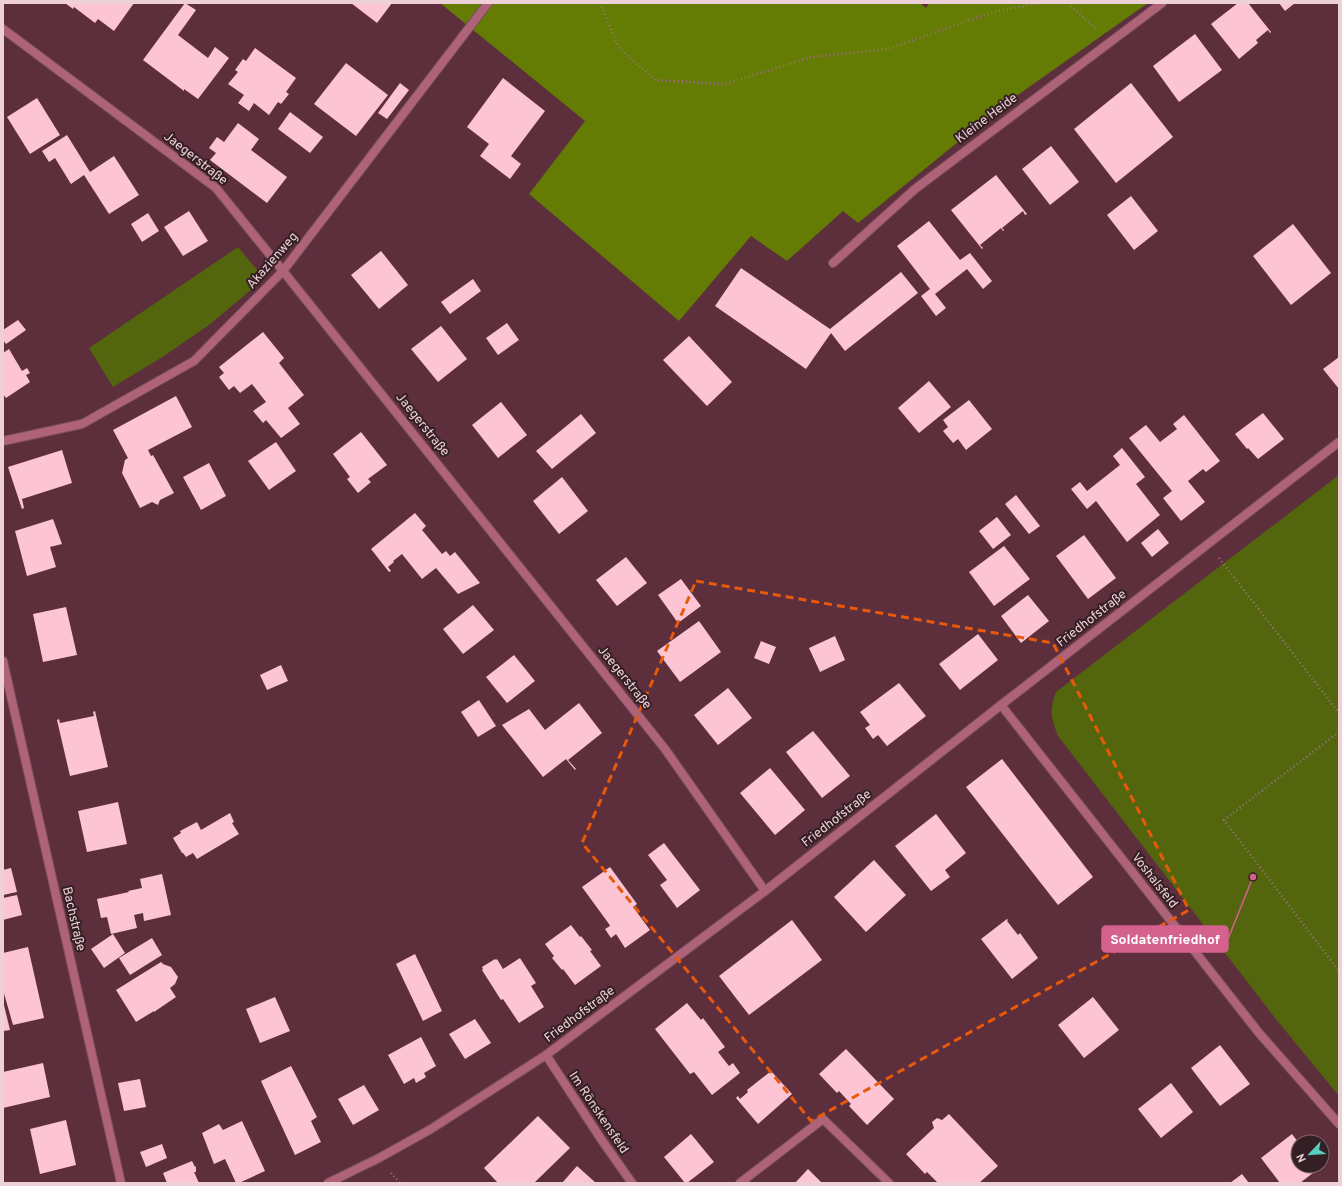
<svg xmlns="http://www.w3.org/2000/svg" width="1342" height="1186" font-family="Overpass,sans-serif">
	<style>
		.green { fill: #53660d }
		.forest { fill: #647b04 }
		.building { fill: #fdc5d3 }
		.lines { fill: none; stroke-linecap: round; stroke-linejoin: round }
		.street-casing { stroke: #7a4e5b; stroke-width: 10 }
		.path { stroke: #9b737e; stroke-width: 2.5; stroke-dasharray: 1 3; stroke-linecap: butt }
		.street { stroke: #ae6379; stroke-width: 8 }
		.marked { fill: none; stroke: #e8590c; stroke-width: 3; stroke-dasharray: 8 5; stroke-linejoin: round }
		.labels { text-anchor: middle; dominant-baseline: central; stroke-width: 4; stroke-linejoin: round; paint-order: stroke }
		.street-label { font-size: 13px; fill: #eed0d7; stroke: #341f25 }
		.leader { fill: none; stroke: #d4628d; stroke-width: 1.5 }
		.callout-dot { fill: #d4628d; stroke: #341f25; stroke-width: 1.5 }
		.callout { fill: #d4628d; stroke: #d4628d; stroke-width: 1.5 }
		.callout-label { font-size: 14px; text-anchor: middle; font-weight: bold; fill: #fff }
	</style>
	<rect width="100%" height="100%" fill="#5d2e3c"/>
	<g class="green">
		<path d="M238 247 257 270 252 289 209 325 164 356 113 387 89 348Z"/>
		<path d="M1339 475V1096L1275 1018 1058 736C1051 718 1049 710 1056 692Z"/>
	</g>
	<path class="forest" d="M440 3H920L926 8 929 3H1148L1005 104 858 223 843 211 787 261 751 236 679 321 529 194 585 121Z"/>
	<g class="building">
		<path d="M65 3H134L114 31 98 19 95 23 74 7 73 9Z"/>
		<path d="M185 3 196 10 178 35 208 58 215 47 229 58 198 99 184 89V91L143 60Z"/>
		<path d="M351 3H392L377 23Z"/>
		<path d="M1238 3H1248L1271 32 1270 33 1268 30 1256 40 1258 43 1239 59 1211 24Z"/>
		<path d="M1279 3H1295L1285 11Z"/>
		<path d="M1195 34 1222 70 1179 102 1153 66Z"/>
		<path d="M255 48 296 78 286 92 289 94 281 104 278 102 269 115 254 103 249 111 238 103 244 95 228 84 238 72 235 70 243 59 246 61Z"/>
		<path d="M346 63 388 95 356 136 314 104Z"/>
		<path d="M503 78 545 111 511 156 521 164 510 179 480 156 489 144 467 127Z"/>
		<path d="M400 83 409 90 387 119 378 113Z"/>
		<path d="M1131 83 1173 137 1116 183 1074 129Z"/>
		<path d="M37 98 60 135 30 154 7 117Z"/>
		<path d="M290 112 323 137 310 153 278 129Z"/>
		<path d="M238 123 259 139 251 150 287 177 267 203 210 160 216 153 209 148 217 137 224 142Z"/>
		<path d="M67 135 90 172 114 156 139 195 109 214 84 175 71 184 55 158 49 162 42 151Z"/>
		<path d="M1051 146 1079 182 1050 205 1022 169Z"/>
		<path d="M996 175 1027 214 1025 215 1023 211 1002 228 1004 230 1003 231 1001 228 980 245 983 248 982 249 951 210Z"/>
		<path d="M1131 196 1158 231 1134 250 1107 215Z"/>
		<path d="M189 211 208 241 183 256 164 227Z"/>
		<path d="M148 213 159 231 142 242 131 224Z"/>
		<path d="M929 221 960 260 970 253 992 281 983 289 967 269 935 294 946 308 936 316 921 296 930 289 897 246Z"/>
		<path d="M1293 224 1331 273 1291 305 1253 256Z"/>
		<path d="M381 251 408 285 379 309 351 275Z"/>
		<path d="M741 268 830 329 901 272 918 293 845 351 831 333 806 369 715 306Z"/>
		<path d="M473 279 481 291 450 314 441 302Z"/>
		<path d="M18 320 26 330 6 344 3 340V330Z"/>
		<path d="M507 323 519 340 498 355 486 338Z"/>
		<path d="M441 326 467 359 438 382 411 349Z"/>
		<path d="M263 332 284 358 279 363 304 395 288 408 300 424 281 438 266 420 263 423 253 411 266 402 252 384 240 393 234 386 229 390 219 377 224 373 219 367Z"/>
		<path d="M689 336 732 382 707 406 663 360Z"/>
		<path d="M9 349 22 371 27 368 30 373 26 375 30 382 6 398 3 394V353Z"/>
		<path d="M1339 357V389L1323 369Z"/>
		<path d="M929 381 951 407 919 433 898 408Z"/>
		<path d="M176 396 192 427 148 450 151 456 153 455 174 493 160 500 158 505 152 502 140 508 122 473 125 460 128 458 113 430Z"/>
		<path d="M969 400 992 429 966 450 958 439 953 443 943 431 948 427 943 420Z"/>
		<path d="M501 402 527 435 498 458 472 425Z"/>
		<path d="M1263 413 1284 439 1258 459 1248 448 1247 449 1235 434Z"/>
		<path d="M581 414 596 433 552 469 536 451Z"/>
		<path d="M1184 415 1220 461 1206 472 1203 469 1188 481 1205 502 1181 521 1163 498 1172 491 1129 438 1146 425 1160 442 1177 429 1173 424Z"/>
		<path d="M361 432 387 465 368 479 371 482 358 493 347 479 350 477 333 454Z"/>
		<path d="M276 442 296 471 269 490 248 461Z"/>
		<path d="M1122 448 1145 477 1136 484 1160 515 1127 542 1096 501 1087 509 1071 489 1080 482 1087 491 1120 465 1113 456Z"/>
		<path d="M62 450 72 483 22 499 24 508 22 509 8 467Z"/>
		<path d="M209 463 226 496 201 510 183 477Z"/>
		<path d="M562 477 588 511 559 534 533 501Z"/>
		<path d="M1016 495 1040 526 1029 534 1005 504Z"/>
		<path d="M415 513 426 526 422 530 442 554 446 551 450 556 455 552 480 583 458 594 436 568 422 579 402 554 393 561 394 562 388 567 391 571 389 572 371 549Z"/>
		<path d="M997 517 1011 535 993 549 979 531Z"/>
		<path d="M53 519 62 544 50 547 56 567 27 576 15 531Z"/>
		<path d="M1158 529 1169 543 1152 557 1141 543Z"/>
		<path d="M1084 535 1116 578 1088 599 1056 556Z"/>
		<path d="M1004 546 1030 579 994 606 969 572Z"/>
		<path d="M626 557 647 583 617 606 596 580Z"/>
		<path d="M681 579 701 606 678 623 658 595Z"/>
		<path d="M1028 595 1049 621 1021 643 1001 616Z"/>
		<path d="M473 605 494 630 463 654 443 629Z"/>
		<path d="M66 607 77 655 43 662 33 614Z"/>
		<path d="M699 621 721 652 680 682 657 651Z"/>
		<path d="M978 634 998 660 960 690 939 664Z"/>
		<path d="M835 636 845 660 820 672 809 648Z"/>
		<path d="M761 641 776 647 769 664 754 658Z"/>
		<path d="M514 655 535 681 507 703 486 677Z"/>
		<path d="M281 665 288 681 267 690 260 675Z"/>
		<path d="M899 683 926 716 887 746 878 735 873 739 865 728 870 725 860 712Z"/>
		<path d="M728 688 752 718 718 745 694 715Z"/>
		<path d="M479 700 496 726 478 737 461 712Z"/>
		<path d="M579 703 602 733 568 760 576 769 575 770 566 759 543 777 502 725 529 709 545 730Z"/>
		<path d="M95 711 108 767 70 776 57 720 59 719 60 723 94 716 93 712Z"/>
		<path d="M813 731 850 776 822 798 786 752Z"/>
		<path d="M1002 759 1093 877 1058 905 966 787Z"/>
		<path d="M770 768 805 810 775 835 740 793Z"/>
		<path d="M118 802 127 844 87 852 78 811Z"/>
		<path d="M230 813 234 822 232 823 239 834 197 859 193 853 186 857 183 853H182L173 838 181 833 180 831 197 822 201 830Z"/>
		<path d="M936 814 966 853 945 870 950 877 931 891 895 846Z"/>
		<path d="M664 843 700 890 677 908 660 885 667 880 648 855Z"/>
		<path d="M874 860 906 895 866 932 834 897Z"/>
		<path d="M610 867 637 904 633 907 650 930 625 948 616 934 611 938 605 929 610 926 609 924 582 887Z"/>
		<path d="M11 868 17 892 3 895V870Z"/>
		<path d="M162 874 171 915 144 921 143 913 134 915 137 928 111 934 107 917 101 918 97 899 129 892 128 891 142 888 140 879Z"/>
		<path d="M17 895 22 915 3 920V898Z"/>
		<path d="M1007 919 1008 920 1007 921 1018 935 1020 933 1038 958 1012 979 981 939Z"/>
		<path d="M792 920 822 960 749 1015 719 976Z"/>
		<path d="M571 925 580 937 581 936 592 950 590 951 601 966 575 985 563 969 562 970 552 958 554 956 545 944Z"/>
		<path d="M113 934 125 953 104 968 91 949Z"/>
		<path d="M152 938 162 955 130 975 119 958Z"/>
		<path d="M28 947 44 1018 13 1025 3 990V953Z"/>
		<path d="M415 954 442 1011 423 1021 396 964Z"/>
		<path d="M520 958 536 983 531 986 544 1007 519 1023 503 999 501 1000 482 970 483 969 482 967 495 959 496 960 497 959 503 969Z"/>
		<path d="M161 962 163 964 171 967 178 977 175 984 170 988 176 997 154 1012V1011L136 1022 116 990Z"/>
		<path d="M275 997 290 1031 260 1043 246 1009Z"/>
		<path d="M1093 997 1119 1030 1084 1058 1058 1025Z"/>
		<path d="M3 1001 10 1030 3 1031Z"/>
		<path d="M687 1003 701 1020 703 1018 725 1047 718 1052 729 1066 733 1063 740 1073 712 1095 694 1072 690 1074 655 1029Z"/>
		<path d="M475 1019 491 1043 465 1059 449 1034Z"/>
		<path d="M421 1037 436 1066 424 1073 426 1077 416 1083 414 1078 404 1084 388 1055Z"/>
		<path d="M1220 1045 1250 1084 1220 1106 1191 1068Z"/>
		<path d="M846 1049 894 1099 867 1125 849 1106 851 1104 839 1091 837 1093 819 1074Z"/>
		<path d="M43 1063 50 1097 3 1108V1072Z"/>
		<path d="M291 1066 317 1117 311 1121 321 1142 295 1155 261 1081Z"/>
		<path d="M771 1071 792 1094 758 1124 736 1098 738 1096 740 1099 748 1092 747 1090Z"/>
		<path d="M140 1079 146 1107 124 1111 118 1083Z"/>
		<path d="M1171 1083 1193 1112 1161 1138 1138 1109Z"/>
		<path d="M364 1085 379 1110 353 1125 338 1099Z"/>
		<path d="M949 1114 998 1166 979 1183H938L927 1172 925 1174 906 1154 934 1128 932 1122 937 1118 942 1120Z"/>
		<path d="M538 1116 570 1148 534 1183H498L484 1168Z"/>
		<path d="M66 1120 76 1165 40 1174 30 1129Z"/>
		<path d="M242 1121 265 1171 239 1183H236L225 1159 214 1164 202 1133 219 1124 223 1130Z"/>
		<path d="M691 1134 714 1162 687 1183H685L664 1157Z"/>
		<path d="M1292 1134 1298 1142V1166H1316L1318 1169 1300 1183H1280L1261 1158Z"/>
		<path d="M162 1144 167 1158 146 1167 140 1152Z"/>
		<path d="M192 1161 195 1167 196 1166V1172H194L199 1183H167L163 1173Z"/>
		<path d="M577 1166 596 1183H562Z"/>
		<path d="M808 1169 822 1183H795Z"/>
		<path d="M1242 1174 1249 1183H1230Z"/>
	</g>
	<g class="lines">
		<defs>
			<g id="street">
				<path d="M3 29 216 188 283 271 665 749 765 891"/>
				<path d="M833 263 915 189 1162 3"/>
				<path d="M3 441 82 424 194 361 283 271 488 3"/>
				<path d="M3 661 121 1183"/>
				<path d="M1001 705 1259 1033 1339 1124"/>
				<path d="M546 1055 601 1139 632 1183"/>
				<path d="M328 1183 379 1158 431 1129 546 1055 765 891 1001 705 1339 442"/>
				<path d="M740 1183 823 1119 889 1183"/>
			</g>
		</defs>
		<use href="#street" class="street-casing"/>
		<g class="path">
			<path d="M600 3 619 48 655 80 724 84 812 57 888 49 993 12 1042 3"/>
			<path d="M1068 3 1097 30"/>
			<path d="M1219 558 1339 713"/>
			<path d="M1339 732 1224 820 1339 971"/>
			<path d="M391 1173 400 1183"/>
		</g>
		<use href="#street" class="street"/>
	</g>
	<path class="marked" d="M696 581 1053 643 1189 910 811 1121 582 843Z"/>
	<g class="labels">
		<g class="street-label">
			<text transform="translate(987 119) rotate(-37)">Kleine Heide</text>
			<text transform="translate(195 159) rotate(38)">Jaegerstraße</text>
			<text transform="translate(273 261) rotate(-49)">Akazienweg</text>
			<text transform="translate(422 425) rotate(51)">Jaegerstraße</text>
			<text transform="translate(1092 619) rotate(-38)">Friedhofstraße</text>
			<text transform="translate(624 678) rotate(51)">Jaegerstraße</text>
			<text transform="translate(837 819) rotate(-38)">Friedhofstraße</text>
			<text transform="translate(1154 881) rotate(52)">Voshalsfeld</text>
			<text transform="translate(73 919) rotate(77)">Bachstraße</text>
			<text transform="translate(580 1015) rotate(-37)">Friedhofstraße</text>
			<text transform="translate(598 1113) rotate(56)">Im Rönskensfeld</text>
		</g>
	</g>
	<path class="leader" d="M1253 877L1228 939"/>
	<circle class="callout-dot" cx="1253" cy="877" r="4"/>
	<rect class="callout" x="1102" y="926" width="126" height="26" rx="4"/>
	<g class="callout-label">
		<text x="1165" y="944">Soldatenfriedhof</text>
	</g>
	<rect width="1342" height="1186" fill="none" stroke="#eed0d7" stroke-width="8"/>
	<g transform="translate(1310 1154) rotate(245)"><circle r="19" fill="#341f25" stroke="#7e666c"/>
	<path d="M0-3L7 15L0 10L-7 15Z" fill="#5acebc"/>
	<text y="-6" font-size="11" font-weight="bold" text-anchor="middle" fill="#eed0d7">N</text>
	</g>
</svg>
